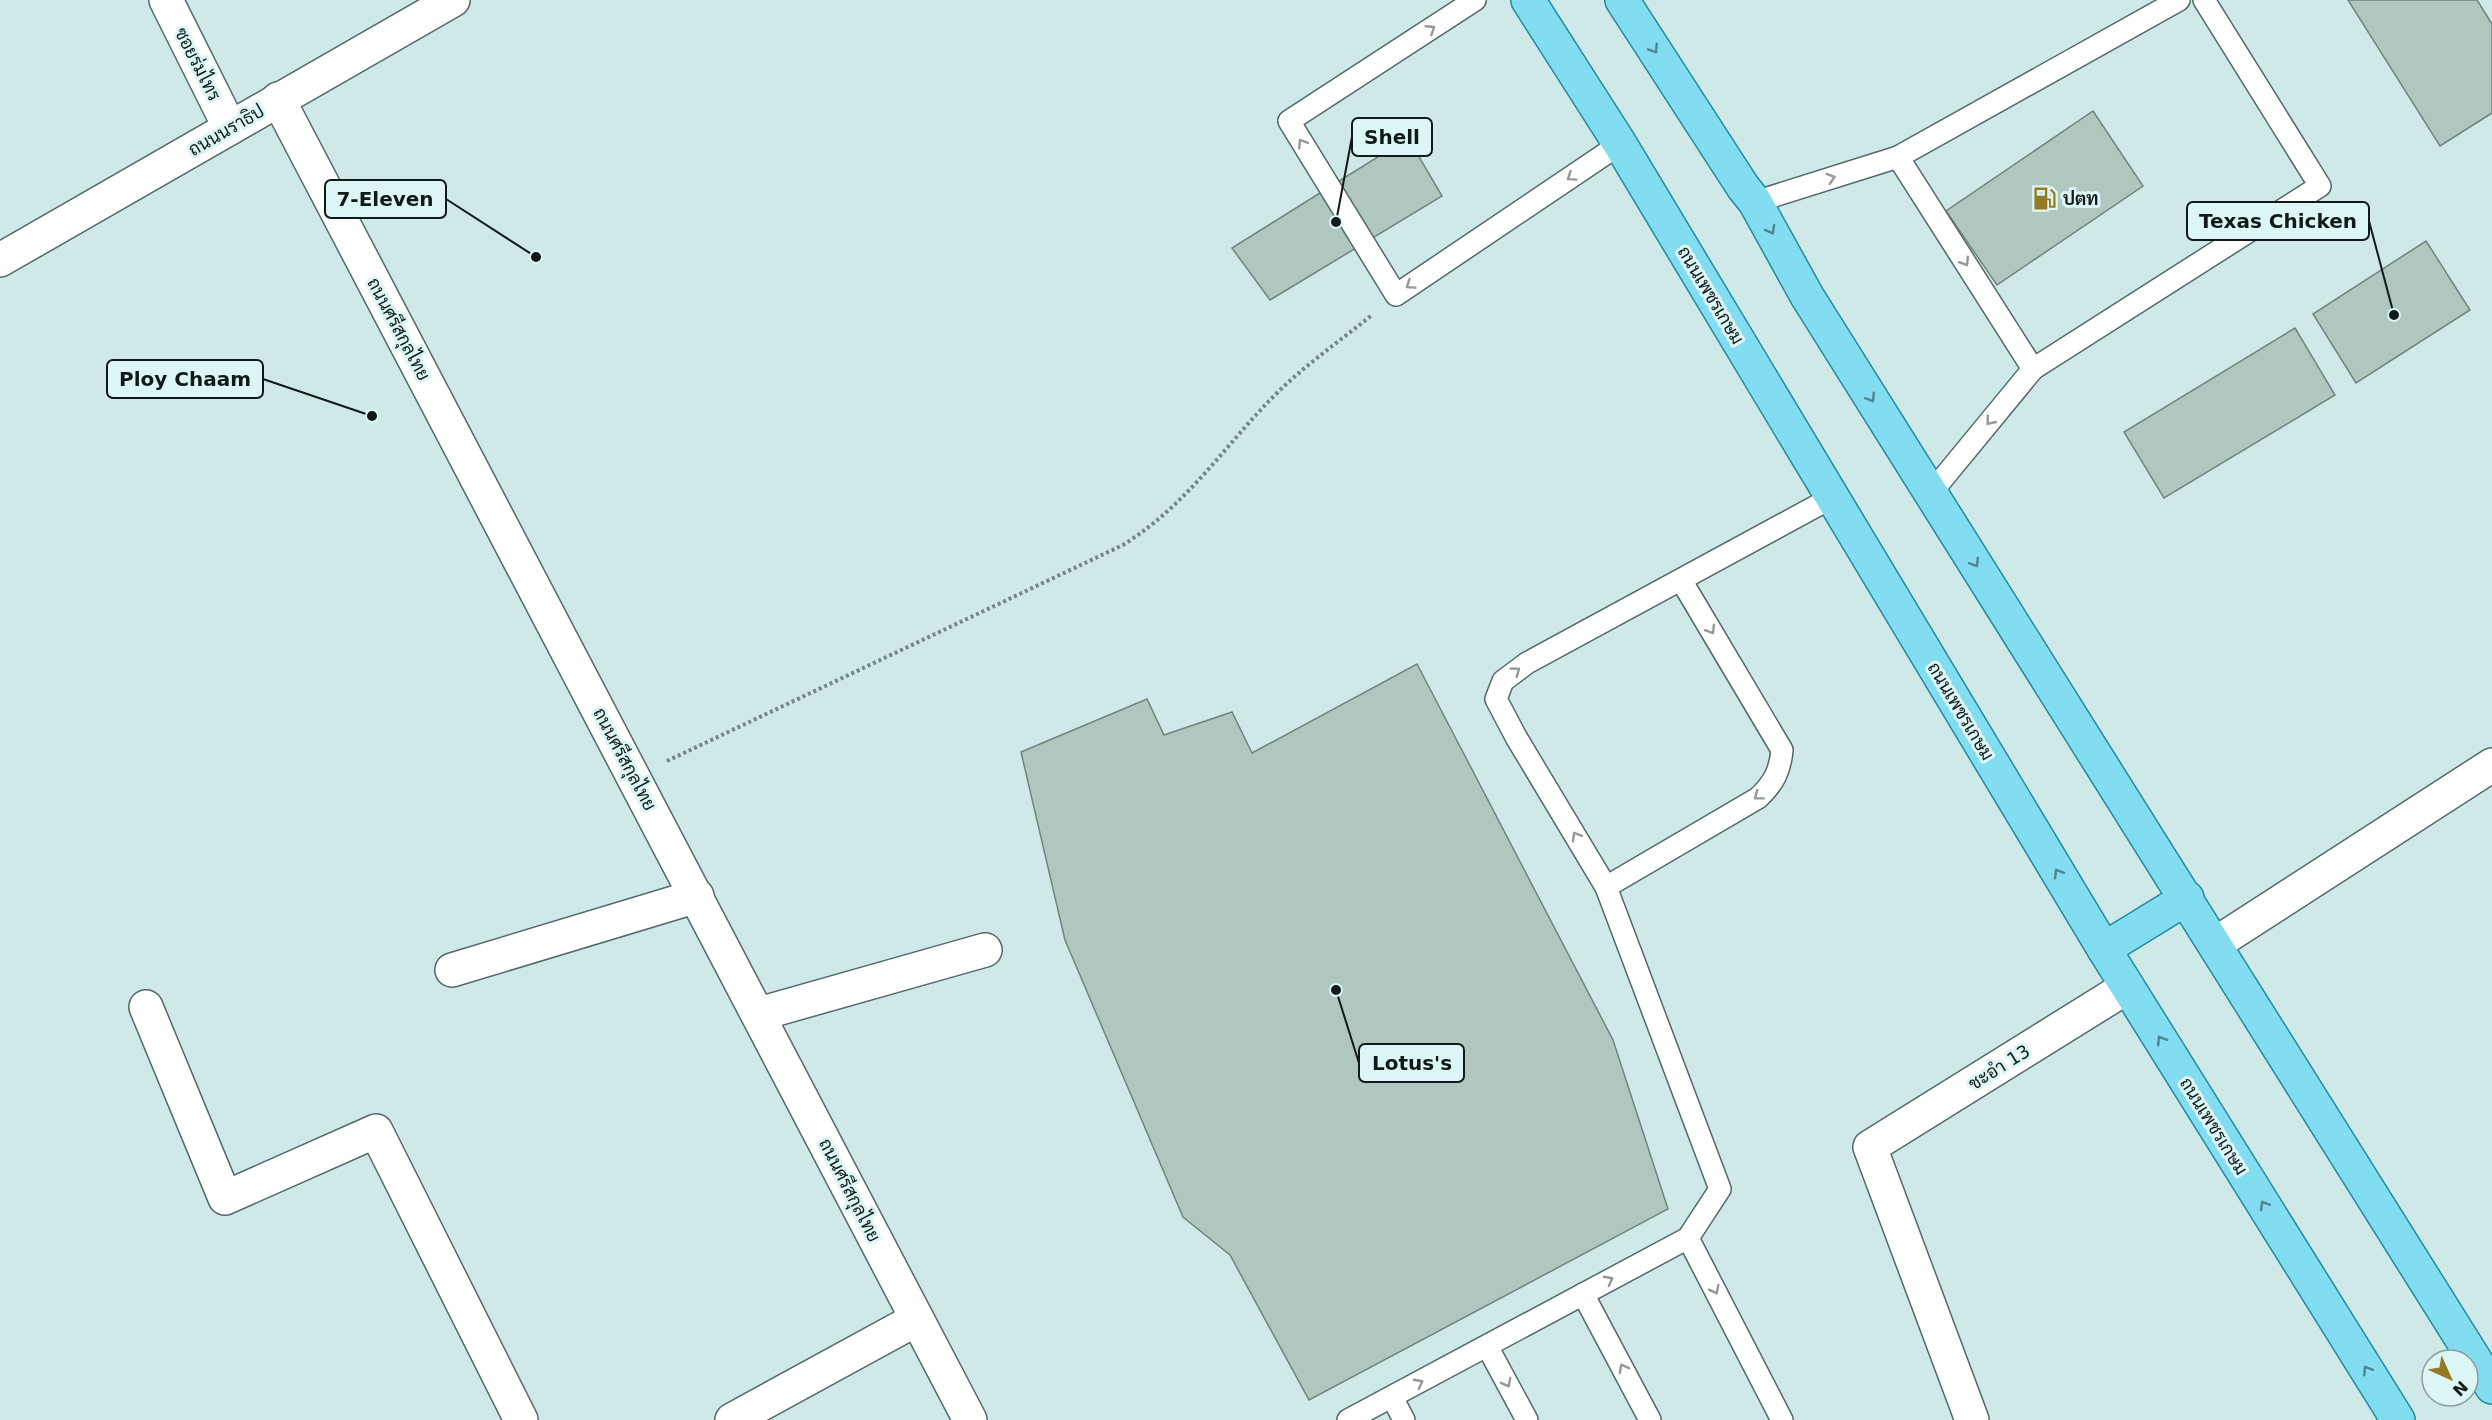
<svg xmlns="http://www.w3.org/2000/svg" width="2492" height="1420" font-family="'DejaVu Sans',Sarabun,sans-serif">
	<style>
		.building { fill: #b0c7bf; stroke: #70857e; stroke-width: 1.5 }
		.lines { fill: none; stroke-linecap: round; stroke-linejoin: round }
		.service-casing { stroke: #526969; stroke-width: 24 }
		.minor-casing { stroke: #526969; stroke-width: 36 }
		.tertiary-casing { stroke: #526969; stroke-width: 36 }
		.primary-casing { stroke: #248a9f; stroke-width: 36 }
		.path { stroke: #748685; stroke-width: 4; stroke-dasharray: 3 3; stroke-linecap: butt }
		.service { stroke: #fff; stroke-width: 21 }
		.minor { stroke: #fff; stroke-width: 33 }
		.tertiary { stroke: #fff; stroke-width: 33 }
		.primary { stroke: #82ddf0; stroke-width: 33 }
		.oneway { stroke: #949898 }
		.oneway2 { stroke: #4f8590 }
		.labels { text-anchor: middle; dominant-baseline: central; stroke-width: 6; stroke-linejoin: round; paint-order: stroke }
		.street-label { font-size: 18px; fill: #111a1a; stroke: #dcf6f6 }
		.poi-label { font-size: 18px; font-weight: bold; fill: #111a1a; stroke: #dcf6f6; text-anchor: start }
		.leader { fill: none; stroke: #111a1a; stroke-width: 2 }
		.callout-dot { fill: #111a1a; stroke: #dcf6f6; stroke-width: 2 }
		.callout { fill: #dcf6f6; stroke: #111a1a; stroke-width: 2 }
		.callout-label { font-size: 20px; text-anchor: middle; font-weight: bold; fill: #111a1a }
	</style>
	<rect width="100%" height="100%" fill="#cfe9e8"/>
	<g class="building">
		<path d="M2348 0H2477L2492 24V113L2440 146Z"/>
		<path d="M2093 111 2143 186 1997 285 1946 211Z"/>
		<path d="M1408 138 1442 196 1270 300 1232 248Z"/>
		<path d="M2426 241 2470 310 2356 383 2313 314Z"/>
		<path d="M2295 328 2335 395 2164 498 2124 432Z"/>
		<path d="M1417 664 1613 1040 1668 1209 1309 1400 1230 1255 1183 1217 1065 940 1021 752 1147 699 1164 735 1232 712 1252 753Z"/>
	</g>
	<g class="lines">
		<defs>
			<g id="service">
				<path d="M1475 0 1289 121 1396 295 1620 144"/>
				<path d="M1898 157 2179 0"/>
				<path d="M1755 202 1898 157 2033 369 1931 493"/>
				<path d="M2033 369 2320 186 2204 0"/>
				<path d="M1606 887 1758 798C1774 783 1780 771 1782 750L1681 580"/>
				<path d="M1688 1238 1782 1420"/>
				<path d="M1583 1294 1650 1420"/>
				<path d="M1487 1346 1527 1420"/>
				<path d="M1392 1397 1404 1420"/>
				<path d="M1348 1420 1688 1238 1720 1189 1606 887 1516 737 1496 699 1503 681 1527 663 1833 497"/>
			</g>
			<g id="minor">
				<path d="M166 0 230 128"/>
				<path d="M2215 944 2492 765"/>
				<path d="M452 970 697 896"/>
				<path d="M146 1007 225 1198 376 1131 521 1420"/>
				<path d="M759 1014 985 950"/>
				<path d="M732 1420 917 1319"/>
				<path d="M1972 1420 1870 1147 2127 987"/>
			</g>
			<g id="tertiary">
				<path d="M278 99 970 1420"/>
				<path d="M0 260 453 0"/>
			</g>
			<g id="primary">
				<path d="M1528 0 1620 144 2104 949 2398 1420"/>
				<path d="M1622 0 1743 187 1755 202 1807 296 2492 1387"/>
				<path d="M2104 949 2187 898"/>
			</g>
		</defs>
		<use href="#service" class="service-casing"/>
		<use href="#minor" class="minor-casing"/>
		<use href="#tertiary" class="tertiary-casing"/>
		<use href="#primary" class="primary-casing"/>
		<path class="path" d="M667 761 1123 545C1190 503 1225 444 1279 391 1308 363 1341 340 1372 315"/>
		<use href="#service" class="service"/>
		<use href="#minor" class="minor"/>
		<use href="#tertiary" class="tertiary"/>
		<use href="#primary" class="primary"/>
	</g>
	<defs><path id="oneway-chevron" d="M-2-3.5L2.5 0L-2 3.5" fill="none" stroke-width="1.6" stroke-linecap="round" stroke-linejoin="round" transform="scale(1.5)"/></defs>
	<g class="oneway">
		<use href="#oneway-chevron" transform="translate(1431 29) rotate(-33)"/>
		<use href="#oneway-chevron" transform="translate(1302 143) rotate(-122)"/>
		<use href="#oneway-chevron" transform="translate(1571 177) rotate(146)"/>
		<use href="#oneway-chevron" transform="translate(1831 178) rotate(-18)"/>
		<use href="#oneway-chevron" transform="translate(1965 262) rotate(58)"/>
		<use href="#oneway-chevron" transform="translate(1410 285) rotate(146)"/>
		<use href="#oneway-chevron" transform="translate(1990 421) rotate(129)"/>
		<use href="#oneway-chevron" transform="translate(1711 630) rotate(59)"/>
		<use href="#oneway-chevron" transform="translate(1516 671) rotate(-37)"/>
		<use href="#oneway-chevron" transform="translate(1758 796) rotate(143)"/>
		<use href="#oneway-chevron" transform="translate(1576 836) rotate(-121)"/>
		<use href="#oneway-chevron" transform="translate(1609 1280) rotate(-28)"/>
		<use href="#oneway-chevron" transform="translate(1715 1290) rotate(63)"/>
		<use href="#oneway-chevron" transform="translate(1623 1368) rotate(-118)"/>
		<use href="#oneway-chevron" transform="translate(1419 1383) rotate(-28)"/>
		<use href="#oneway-chevron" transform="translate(1507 1383) rotate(62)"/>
	</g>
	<g class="oneway2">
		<use href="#oneway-chevron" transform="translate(1654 49) rotate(57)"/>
		<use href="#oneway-chevron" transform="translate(1771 230) rotate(61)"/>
		<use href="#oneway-chevron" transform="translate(1871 398) rotate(58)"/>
		<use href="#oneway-chevron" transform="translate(1975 563) rotate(58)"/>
		<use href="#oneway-chevron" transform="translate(2058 873) rotate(-121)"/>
		<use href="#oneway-chevron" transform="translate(2161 1040) rotate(-122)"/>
		<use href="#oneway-chevron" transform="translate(2264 1205) rotate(-122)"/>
		<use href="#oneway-chevron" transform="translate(2367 1370) rotate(-122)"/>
	</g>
	<defs>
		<symbol id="fuel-bare" viewBox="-9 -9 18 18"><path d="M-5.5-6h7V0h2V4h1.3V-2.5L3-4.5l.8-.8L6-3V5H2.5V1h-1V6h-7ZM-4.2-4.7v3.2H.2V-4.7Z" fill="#947a22" stroke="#dcf6f6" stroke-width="2.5" paint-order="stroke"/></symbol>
	</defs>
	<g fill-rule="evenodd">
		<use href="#fuel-bare" x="2028" y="182" width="33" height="33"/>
	</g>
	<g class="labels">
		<g class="street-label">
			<text transform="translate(198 64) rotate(63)">ซอยร่มไทร</text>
			<text transform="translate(226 130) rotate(-30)">ถนนนราธิป</text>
			<text transform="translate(1711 295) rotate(59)">ถนนเพชรเกษม</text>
			<text transform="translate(399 329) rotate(62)">ถนนศรีสกุลไทย</text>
			<text transform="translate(1961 711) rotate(59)">ถนนเพชรเกษม</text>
			<text transform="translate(625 759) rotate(62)">ถนนศรีสกุลไทย</text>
			<text transform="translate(1999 1067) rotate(-32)">ชะอำ 13</text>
			<text transform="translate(2214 1126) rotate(58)">ถนนเพชรเกษม</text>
			<text transform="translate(850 1190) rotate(63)">ถนนศรีสกุลไทย</text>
		</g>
		<g class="poi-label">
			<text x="2063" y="198">ปตท</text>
		</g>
	</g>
	<path class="leader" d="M1336 222L1352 137M536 257L446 199M2394 315L2369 221M372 416L263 379M1336 990L1359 1063"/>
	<g class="callout-dot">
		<circle cx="1336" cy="222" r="6"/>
		<circle cx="536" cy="257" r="6"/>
		<circle cx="2394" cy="315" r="6"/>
		<circle cx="372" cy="416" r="6"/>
		<circle cx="1336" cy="990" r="6"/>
	</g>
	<g class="callout">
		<rect x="1352" y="118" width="80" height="38" rx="6"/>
		<rect x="325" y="180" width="121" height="38" rx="6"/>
		<rect x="2187" y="202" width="182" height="38" rx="6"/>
		<rect x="107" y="360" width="156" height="38" rx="6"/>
		<rect x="1359" y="1044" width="105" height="38" rx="6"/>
	</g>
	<g class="callout-label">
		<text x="1392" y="144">Shell</text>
		<text x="385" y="206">7-Eleven</text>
		<text x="2278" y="228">Texas Chicken</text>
		<text x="185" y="386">Ploy Chaam</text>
		<text x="1412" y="1070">Lotus's</text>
	</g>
	<g transform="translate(2450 1378) rotate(135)"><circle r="28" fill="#dcf6f6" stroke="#8b9e9e" stroke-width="1.5"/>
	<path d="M0-4.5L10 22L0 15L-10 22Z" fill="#947a22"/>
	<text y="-9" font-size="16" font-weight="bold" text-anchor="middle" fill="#111a1a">N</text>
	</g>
</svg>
